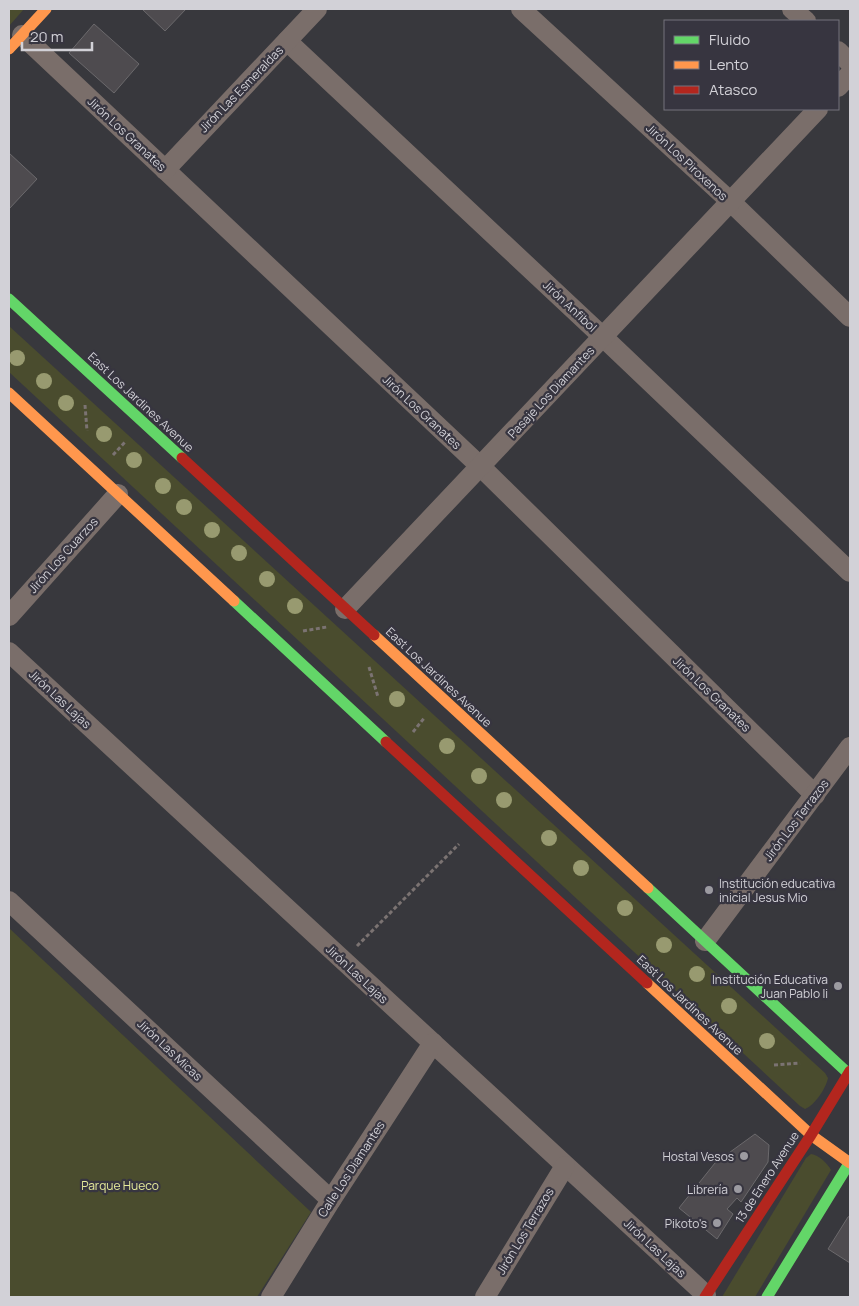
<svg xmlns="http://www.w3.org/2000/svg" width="859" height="1306" font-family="Manrope,sans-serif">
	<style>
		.green { fill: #4a4c2e }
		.building { fill: #4e4b4f; stroke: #6b696c }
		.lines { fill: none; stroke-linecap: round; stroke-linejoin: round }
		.path { stroke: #7b7372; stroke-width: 3; stroke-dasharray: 4 2.5; stroke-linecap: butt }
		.street { stroke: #7a6e6a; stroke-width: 20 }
		.fast { stroke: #63d668; stroke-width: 11 }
		.slow { stroke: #ff974d; stroke-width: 11 }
		.jam { stroke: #b3261e; stroke-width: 11 }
		.tree { fill: #989a70 }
		.poi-dot { fill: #9c9ba1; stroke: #373540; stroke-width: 2 }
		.labels { text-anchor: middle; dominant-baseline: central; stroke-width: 4.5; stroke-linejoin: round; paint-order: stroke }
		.street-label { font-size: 12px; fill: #d2d1d7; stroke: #373540 }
		.poi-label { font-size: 12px; fill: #d2d1d7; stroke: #373540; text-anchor: end }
		.park-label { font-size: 12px; fill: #e6ea9a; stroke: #373540 }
	</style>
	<rect width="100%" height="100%" fill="#38383d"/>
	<g class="green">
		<path d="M9 9H24L9 26Z"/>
		<path d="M9 326 825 1073 828 1078C826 1088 815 1105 805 1109L800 1106 9 372Z"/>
		<path d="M9 928 311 1212 257 1297H9Z"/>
		<path d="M811 1154C819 1155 827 1163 831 1170L755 1297H722L806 1158Z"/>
	</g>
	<g class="building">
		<path d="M142 9H186L165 31Z"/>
		<path d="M94 24 139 64 114 93 69 53Z"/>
		<path d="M9 153 37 179 9 209Z"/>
		<path d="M755 1134 769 1145 768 1162 741 1202 737 1198 727 1209 733 1214 717 1239 679 1208 715 1163Z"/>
		<path d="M850 1216V1263L828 1249 848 1217Z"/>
	</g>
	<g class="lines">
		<g class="path">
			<path d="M85 405 87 431"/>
			<path d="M113 455 126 441"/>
			<path d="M303 631 327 627"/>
			<path d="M369 667 378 697"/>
			<path d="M413 732 425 717"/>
			<path d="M357 946 459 844"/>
			<path d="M774 1065 800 1063"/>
		</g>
		<g class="street">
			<path d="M521 9 731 202 850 317"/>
			<path d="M792 9 806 21"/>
			<path d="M22 35 480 466 815 795"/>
			<path d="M287 41 603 337 850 572"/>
			<path d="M838 51 850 63"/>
			<path d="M838 87 850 74"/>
			<path d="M165 170 317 9"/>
			<path d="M345 609 818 109"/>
			<path d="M9 616 118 494"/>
			<path d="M9 652 706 1295"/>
			<path d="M9 901 331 1200"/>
			<path d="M705 941 850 747"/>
			<path d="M271 1297 331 1200 433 1043"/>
			<path d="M485 1297 565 1166"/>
		</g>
		<g class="fast">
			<path d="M9 299 182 458"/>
			<path d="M234 601 386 742"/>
			<path d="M648 888 850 1075"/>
			<path d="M767 1297 850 1162"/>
		</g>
		<g class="slow">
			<path d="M9 49 46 9"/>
			<path d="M9 393 234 601"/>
			<path d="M374 635 648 888"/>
			<path d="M647 983 811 1135 850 1163"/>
		</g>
		<g class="jam">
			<path d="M182 458 374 635"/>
			<path d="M386 742 647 983"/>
			<path d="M705 1297 811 1135 850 1071"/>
		</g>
	</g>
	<g class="tree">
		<circle cx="17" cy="358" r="8"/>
		<circle cx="44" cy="381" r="8"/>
		<circle cx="66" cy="403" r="8"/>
		<circle cx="104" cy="434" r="8"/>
		<circle cx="134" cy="460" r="8"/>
		<circle cx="163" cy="486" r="8"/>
		<circle cx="184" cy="507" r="8"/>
		<circle cx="212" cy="530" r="8"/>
		<circle cx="239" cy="553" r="8"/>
		<circle cx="267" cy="579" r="8"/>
		<circle cx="295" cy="606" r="8"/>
		<circle cx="397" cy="699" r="8"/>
		<circle cx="447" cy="746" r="8"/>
		<circle cx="479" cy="776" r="8"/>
		<circle cx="504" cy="800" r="8"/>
		<circle cx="549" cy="838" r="8"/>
		<circle cx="581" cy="868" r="8"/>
		<circle cx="625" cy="908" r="8"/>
		<circle cx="664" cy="945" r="8"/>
		<circle cx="697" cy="974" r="8"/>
		<circle cx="729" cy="1006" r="8"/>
		<circle cx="767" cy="1041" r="8"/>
	</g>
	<g class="poi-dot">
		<circle cx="709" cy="890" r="5"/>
		<circle cx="838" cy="986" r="5"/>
		<circle cx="744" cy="1156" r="5"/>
		<circle cx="738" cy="1189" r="5"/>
		<circle cx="717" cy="1223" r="5"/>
	</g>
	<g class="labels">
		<g class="street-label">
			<text transform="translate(241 89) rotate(-46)">Jirón Las Esmeraldas</text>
			<text transform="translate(127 134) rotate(43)">Jirón Los Granates</text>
			<text transform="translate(687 162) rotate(43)">Jirón Los Piroxenos</text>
			<text transform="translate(570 306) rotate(43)">Jirón Anfibol</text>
			<text transform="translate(551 392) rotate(-47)">Pasaje Los Diamantes</text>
			<text transform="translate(141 402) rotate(43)">East Los Jardines Avenue</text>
			<text transform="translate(422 412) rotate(43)">Jirón Los Granates</text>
			<text transform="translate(63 555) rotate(-48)">Jirón Los Cuarzos</text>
			<text transform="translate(439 677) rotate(43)">East Los Jardines Avenue</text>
			<text transform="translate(712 694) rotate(44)">Jirón Los Granates</text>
			<text transform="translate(60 699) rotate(43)">Jirón Las Lajas</text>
			<text transform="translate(796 820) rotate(-53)">Jirón Los Terrazos</text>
			<text transform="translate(357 974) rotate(43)">Jirón Las Lajas</text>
			<text transform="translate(690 1005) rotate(43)">East Los Jardines Avenue</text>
			<text transform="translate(170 1050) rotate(43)">Jirón Las Micas</text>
			<text transform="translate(351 1169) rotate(-57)">Calle Los Diamantes</text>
			<text transform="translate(767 1177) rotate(-57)">13 de Enero Avenue</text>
			<text transform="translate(525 1231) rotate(-59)">Jirón Los Terrazos</text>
			<text transform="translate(655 1248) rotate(43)">Jirón Las Lajas</text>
		</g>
		<g class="poi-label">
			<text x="719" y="883" text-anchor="start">Institución educativa<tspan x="719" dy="14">inicial Jesus Mio</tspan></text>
			<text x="828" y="979">Institución Educativa<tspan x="828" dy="14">Juan Pablo Ii</tspan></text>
			<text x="734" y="1156">Hostal Vesos</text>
			<text x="728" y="1189">Librería</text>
			<text x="707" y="1223">Pikoto's</text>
		</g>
		<g class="park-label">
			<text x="120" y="1185">Parque Hueco</text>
		</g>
	</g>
	<rect width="859" height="1306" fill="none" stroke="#d2d1d7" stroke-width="20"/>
	<rect x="664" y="20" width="175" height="90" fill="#373540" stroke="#75737c"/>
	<rect x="674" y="36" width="25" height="8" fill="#63d668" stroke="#75737c"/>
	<text x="709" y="45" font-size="15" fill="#d2d1d7">Fluido</text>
	<rect x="674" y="61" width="25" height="8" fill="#ff974d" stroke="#75737c"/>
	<text x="709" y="70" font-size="15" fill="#d2d1d7">Lento</text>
	<rect x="674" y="86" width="25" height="8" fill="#b3261e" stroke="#75737c"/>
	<text x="709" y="95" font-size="15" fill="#d2d1d7">Atasco</text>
	<path d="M22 42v8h70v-8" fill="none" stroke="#d2d1d7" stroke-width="2.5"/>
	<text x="30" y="42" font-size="15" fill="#d2d1d7" stroke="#373540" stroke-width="4" paint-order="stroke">20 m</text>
</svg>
